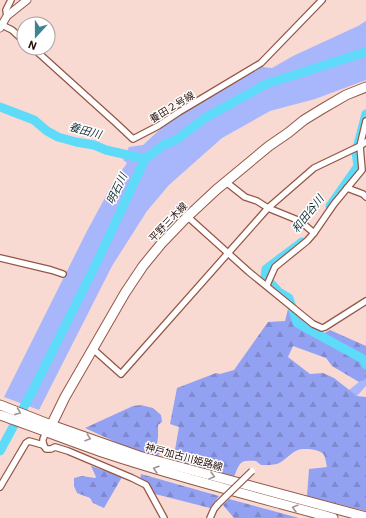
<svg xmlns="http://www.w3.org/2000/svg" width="366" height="518" font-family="Roboto,'Noto Sans JP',sans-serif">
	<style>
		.green { fill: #a8b6fc }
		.forest { fill: url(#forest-firs) }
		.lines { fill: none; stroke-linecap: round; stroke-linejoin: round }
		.river { stroke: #5ddbf8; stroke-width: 9 }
		.minor-casing { stroke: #945747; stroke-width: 8 }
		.tertiary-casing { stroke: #945747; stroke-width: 9 }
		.primary-casing { stroke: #945747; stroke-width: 11 }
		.minor { stroke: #fff; stroke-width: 5.5 }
		.tertiary { stroke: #fff; stroke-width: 7 }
		.primary { stroke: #fff; stroke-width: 9 }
		.minor-bridge-casing { stroke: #945747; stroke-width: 8; stroke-linecap: butt }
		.minor-bridge { stroke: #fff; stroke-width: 5.5 }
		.oneway { stroke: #9e9390 }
		.labels { text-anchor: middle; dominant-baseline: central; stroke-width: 3; stroke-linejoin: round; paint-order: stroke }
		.street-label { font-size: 10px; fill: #270f09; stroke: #fff }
		.water-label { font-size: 11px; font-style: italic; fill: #173339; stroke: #fff }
	</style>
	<defs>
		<pattern id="forest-firs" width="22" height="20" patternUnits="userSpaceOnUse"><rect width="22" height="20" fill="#93a1f2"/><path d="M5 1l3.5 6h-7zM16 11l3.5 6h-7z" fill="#7f89ce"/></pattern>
	</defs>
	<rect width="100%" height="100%" fill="#f8dad2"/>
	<g class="green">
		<path d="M366 21V80L315 99 270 111 222 138 169 185 147 211 112 266 39 410 4 397 87 231 113 183 127 163 123 160 129 147 143 145 169 121 262 67 272 68 293 56 358 26Z"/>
		<path d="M366 379V386L357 396 349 390 359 382 363 381Z"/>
	</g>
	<g class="forest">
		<path d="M288 309 321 335 330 330 366 346V379L363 381 359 382 332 366 326 358 293 346 288 357 310 374 323 373 334 378 357 396 366 397V511L307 496 309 469 327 467C326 464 326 459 324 455 321 449 303 448 298 450 290 453 285 461 277 464 272 465 266 465 261 465L256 461C239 460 241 462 234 476L173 461 179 427 170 424 177 388 216 373 220 374 234 370 268 322 285 321Z"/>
		<path d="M141 405 153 408 161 415 162 422 158 425V437L157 444 161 447 160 453 157 456 122 445 85 428 133 406Z"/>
		<path d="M91 466 122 477 104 508 93 503 90 498 77 493 74 486V478L82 476 95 478 96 477Z"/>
		<path d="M141 474 219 496 210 508 155 494 148 484 140 480Z"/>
		<path d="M229 499 299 518H234L223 505Z"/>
	</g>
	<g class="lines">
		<g class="river">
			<path d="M0 107 34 120 47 131 58 137 76 142 94 145 106 150 145 159"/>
			<path d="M330 206 358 166 356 152 366 114"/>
			<path d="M302 242 266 269 265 277 279 292 289 298 297 323 363 359 366 365"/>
			<path d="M0 451 33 390 96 264 145 159 165 144 176 140 205 118 266 84 366 52"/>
		</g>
		<defs>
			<g id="minor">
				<path d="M7 16 6 10 11 0"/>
				<path d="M2 25 12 30 24 41"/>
				<path d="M33 48 116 123 133 139 158 126 179 112 261 63 322 0"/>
				<path d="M226 182 245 197 257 201 268 208 300 221 314 233"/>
				<path d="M347 188 363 194 366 197"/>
				<path d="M188 217 249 272 313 324 322 328 325 327 366 301"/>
				<path d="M0 258 51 270 63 274"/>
				<path d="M267 285 275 267 307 241 314 233 334 204 362 170 360 146 366 121"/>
				<path d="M93 349 121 374 268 208 314 168 360 146 366 142"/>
				<path d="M48 432C42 437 41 442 46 449H51L55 447 68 451 132 478 146 485 164 518"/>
				<path d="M0 487 26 443 29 441 43 445"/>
				<path d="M210 518 214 509 218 504"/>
			</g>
			<path id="tertiary" d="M0 28 7 16 27 0"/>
			<g id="primary">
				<path d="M0 405 51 425 139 456 366 517"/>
				<path d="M0 415C35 427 70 441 105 453 180 478 257 497 333 518"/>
				<path d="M48 432 65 397 125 293 143 266 161 244 185 219 216 190 269 146 288 133 304 120 322 109 346 95 366 87"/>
			</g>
		</defs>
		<use href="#minor" class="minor-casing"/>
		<use href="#tertiary" class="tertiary-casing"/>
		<use href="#primary" class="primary-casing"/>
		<use href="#minor" class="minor"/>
		<use href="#tertiary" class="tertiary"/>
		<use href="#primary" class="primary"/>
		<defs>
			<path id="minor-bridge" d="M218 504 252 471"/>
		</defs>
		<use href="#minor-bridge" class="minor-bridge-casing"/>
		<use href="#minor-bridge" class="minor-bridge"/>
	</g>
	<defs><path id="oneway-chevron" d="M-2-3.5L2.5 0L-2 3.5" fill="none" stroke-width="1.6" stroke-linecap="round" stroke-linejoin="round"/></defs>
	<g class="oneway">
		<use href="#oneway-chevron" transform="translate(18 412) rotate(22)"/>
		<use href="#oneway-chevron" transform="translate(88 438) rotate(19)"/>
		<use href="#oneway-chevron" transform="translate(156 469) rotate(-163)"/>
		<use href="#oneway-chevron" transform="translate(212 476) rotate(15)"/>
		<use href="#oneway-chevron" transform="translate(295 508) rotate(-165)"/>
	</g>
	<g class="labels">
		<g class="street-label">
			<text transform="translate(172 107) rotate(-31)">養田２号線</text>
			<text transform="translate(168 222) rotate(-46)">平野三木線</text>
			<text transform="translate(184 457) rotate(15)">神戸加古川姫路線</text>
		</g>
		<g class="water-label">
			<text transform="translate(85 131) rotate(15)">養田川</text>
			<text transform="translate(117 189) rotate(-64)">明石川</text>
			<text transform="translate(308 214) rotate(-52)">和田谷川</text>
		</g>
	</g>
	<g transform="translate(36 36) rotate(201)"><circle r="19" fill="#ffffff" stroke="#a99f9d"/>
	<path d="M0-3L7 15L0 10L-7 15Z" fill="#408393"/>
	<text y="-6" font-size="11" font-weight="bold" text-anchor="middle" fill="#270f09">N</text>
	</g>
</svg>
